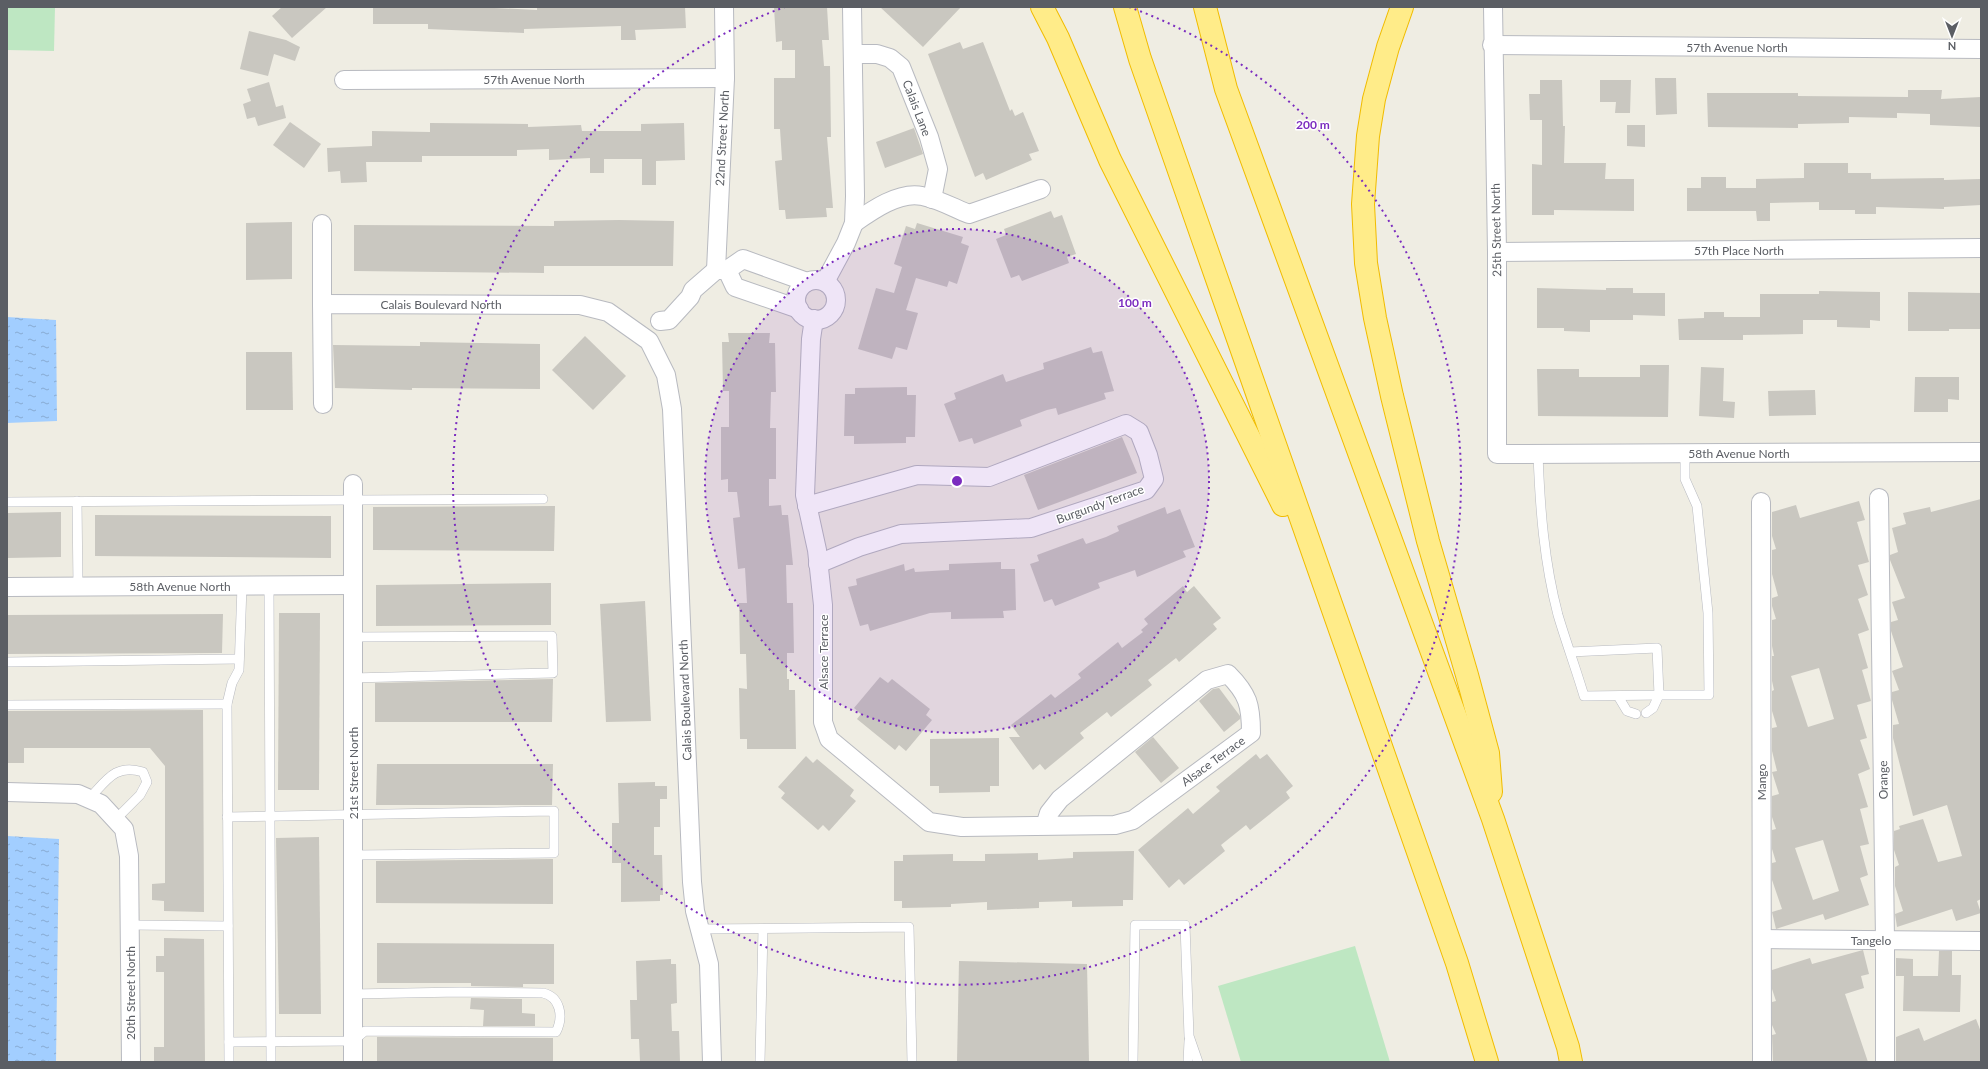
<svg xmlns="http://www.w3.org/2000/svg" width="1988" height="1069" font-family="Lato,sans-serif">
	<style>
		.grass { fill: #bee7c2 }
		.water { fill: url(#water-ripples) }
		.building { fill: #c9c7c0; fill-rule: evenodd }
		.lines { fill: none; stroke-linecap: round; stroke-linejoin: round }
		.service-casing { stroke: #b8bac0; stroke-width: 10 }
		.minor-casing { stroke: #b8bac0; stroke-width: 20 }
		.motorway-casing { stroke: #f1bc00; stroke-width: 24 }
		.service { stroke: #fff; stroke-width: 9 }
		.minor { stroke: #fff; stroke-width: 18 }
		.motorway { stroke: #ffec89; stroke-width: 22 }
		.ring { fill: none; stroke: #7b2cbf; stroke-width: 2; stroke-dasharray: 2 4 }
		.labels { text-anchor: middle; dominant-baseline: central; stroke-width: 3; stroke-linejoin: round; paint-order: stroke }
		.street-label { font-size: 12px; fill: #5b5e64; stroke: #fff }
		.centre { fill: #7b2cbf; stroke: #fff; stroke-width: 2 }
		.ring-label { font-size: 12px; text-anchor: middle; font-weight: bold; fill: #7b2cbf; stroke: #fff; stroke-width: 3; stroke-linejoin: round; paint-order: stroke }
	</style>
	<defs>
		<pattern id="water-ripples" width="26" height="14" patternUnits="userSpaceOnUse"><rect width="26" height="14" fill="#a2ceff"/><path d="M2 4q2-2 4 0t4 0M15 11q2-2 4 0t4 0" fill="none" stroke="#87aad2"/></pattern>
	</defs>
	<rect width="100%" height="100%" fill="#efede3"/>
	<g class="grass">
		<path d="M7 7H55L54 51 7 50Z"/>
		<path d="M1355 946 1390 1062H1241L1218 986Z"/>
	</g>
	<g class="water">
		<path d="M7 317 56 320 57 421 7 423Z"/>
		<path d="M7 836 59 839 56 1062H7Z"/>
	</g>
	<g class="building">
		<path d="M282 7H327L292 38 272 16Z"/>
		<path d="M373 7H474L537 10V7H685L686 28 635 30 636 40H621V26L524 29V33L428 29V24H373Z"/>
		<path d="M774 7H827L829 40H822L824 66H830L831 137H827L833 208H826L827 217 786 219 785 210H779L775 161 782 160 780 129H774V78H795V50H782V41L776 42Z"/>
		<path d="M880 7H961L923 47Z"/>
		<path d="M249 31 286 40 300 47 295 61 274 54 268 76 240 69Z"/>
		<path d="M960 42 963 49 983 42 1010 111 1012 109 1015 116 1023 112 1039 151 1029 154 1032 160 986 180 983 173 975 177 928 54Z"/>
		<path d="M1655 78H1676L1677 114 1656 115Z"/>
		<path d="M1540 80H1562L1563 126H1565L1564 163H1606L1605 179H1634V211L1554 210V215H1532V164L1542 165V120H1530L1529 94H1540Z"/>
		<path d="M1600 80H1631L1630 113H1615L1616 102H1600Z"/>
		<path d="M269 82 276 107 283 105 286 118 258 126 255 117 247 119 243 104 251 101 247 89Z"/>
		<path d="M1908 90H1942L1941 99 1981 97V127L1930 125V114L1897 113V118L1849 117V123L1798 124V128L1708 127 1707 93H1798V96L1908 97Z"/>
		<path d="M290 122 321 144 304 168 273 145Z"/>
		<path d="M430 123 528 124V127L581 125 582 131H641V124L684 123 685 160 656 161V185H642V159H604V173H590V158L549 160V149L517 150V156H422V162H366L367 182 341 183 340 171 328 172 327 148 372 146V131L430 132Z"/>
		<path d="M1627 125H1645V147L1627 146Z"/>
		<path d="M914 128 923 154 885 168 876 142Z"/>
		<path d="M1804 163H1848V173H1871V179L1944 178V180L1981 179V205L1944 207V209L1876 207V214H1855V210H1819V202L1770 203V221H1757L1756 211H1687V188H1701V177H1726V188H1756V179L1804 178Z"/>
		<path d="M1051 211 1054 218 1062 215 1076 254 1067 257 1069 263 1022 281 1019 275 1011 278 996 239 1006 235 1004 229Z"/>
		<path d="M619 220 674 221 673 266H544V273L354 271V225L554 226V221Z"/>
		<path d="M292 222V279L246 280V223Z"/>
		<path d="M917 223 963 237 961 243 969 246 957 284 949 281 947 287 916 278 906 310 918 313 907 350 896 347 892 359 858 349 876 288 894 293 902 267 894 264 906 226 915 229Z"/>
		<path d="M1537 288 1606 290V288H1633V293H1665V316L1633 315V320H1590V332L1564 331V328H1537Z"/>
		<path d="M1819 291 1880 292V321L1870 320V328L1837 327V320H1803V334L1743 335V340H1679L1678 319 1704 318V312H1724V317H1760V294H1819Z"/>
		<path d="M1908 292 1981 293V329H1949V331H1908Z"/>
		<path d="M728 333H770L769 343H775L776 392H771L770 428H776V479H769V506L781 505 782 515H788L793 565H786L787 603H793L794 653H787V679H789V690H795L796 749H747V739H740L739 688 747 689 746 654H740L739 603H747L745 568 738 569 733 518 740 517 737 492H728V479L721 480V427H729V391H723L722 342H729Z"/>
		<path d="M585 336 626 376 593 410 552 370Z"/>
		<path d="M420 342 540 344V389L412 388V390L335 388 333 345 420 346Z"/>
		<path d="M1091 347 1093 353 1102 351 1114 391 1104 393 1106 399 1058 415 1056 408 1047 410 1020 420 1022 426 974 444 972 438 959 442 944 404 956 399 954 393 1003 374 1006 382 1044 369 1043 363Z"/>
		<path d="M246 352H292L293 410H246Z"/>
		<path d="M1640 365H1669L1668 417 1538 416 1537 369H1579V377H1640Z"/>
		<path d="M1701 367 1724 368 1723 401 1735 402 1734 418 1699 416Z"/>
		<path d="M1915 377H1959V400L1948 399V412H1914Z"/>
		<path d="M907 387V395H916L915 437H906V443L854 444V436H844L845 394H855V388Z"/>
		<path d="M1815 390 1816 415 1769 416 1768 391Z"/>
		<path d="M1122 437 1137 473 1038 510 1024 475Z"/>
		<path d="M1981 499V899L1977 901 1981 913 1956 921 1952 909 1897 927 1895 914 1903 911 1895 886V867L1899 865 1894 850V831L1900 829 1899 826 1923 819 1938 862 1962 856 1947 805 1913 816 1893 738V725L1899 724 1892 700V692L1899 690 1892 671 1903 667 1891 631V622L1898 620 1892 602 1905 598 1890 560V555L1898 552 1892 528 1906 524 1903 513 1930 507 1931 512Z"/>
		<path d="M1859 501 1865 520 1857 522 1869 562 1858 565 1868 595 1858 599 1869 630 1858 634 1868 668 1862 670 1871 701 1857 705 1867 738 1860 740 1870 769 1858 774 1868 807 1860 809 1869 844 1860 846 1868 875 1860 878 1869 905 1825 920 1823 914 1776 929 1772 912 1782 909 1772 880V863L1776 862 1772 849V830L1776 829 1772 817V796L1779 794 1772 772 1777 771 1772 751V728L1777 727 1772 711V691L1774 690 1772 681V656H1774L1772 646V620L1776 619 1772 606V598L1778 596 1772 574V550L1776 549 1772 536V512L1796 505 1800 518ZM1819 668 1834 719 1808 727 1791 676ZM1823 840 1839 891 1813 900 1795 848Z"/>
		<path d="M555 506 554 551 373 550V507Z"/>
		<path d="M1165 507 1167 514 1180 509 1195 547 1183 551 1186 557 1137 577 1135 570 1098 583 1100 588 1055 606 1052 599 1044 602 1030 564 1039 561 1037 555 1083 538 1086 544 1106 537 1119 531 1117 526Z"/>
		<path d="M61 512V557L7 558V513Z"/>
		<path d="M95 515 331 516V558L95 556Z"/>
		<path d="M1001 562V569H1015L1016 610 1003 611 1004 618 951 619V612L930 613 870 631 868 624 860 626 848 587 857 585 856 579 904 564 905 571 914 568 915 572 949 570V564Z"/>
		<path d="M551 583V625L376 626V585Z"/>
		<path d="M1183 586 1187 592 1194 586 1221 618 1213 624 1217 629 1179 662 1176 658 1148 680 1152 685 1111 717 1107 712 1080 733 1084 738 1045 770 1040 764 1033 770 1009 737H1020L1011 725 1051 694 1055 698 1081 678 1078 674 1118 642 1122 648 1143 632 1141 630 1148 624 1144 619Z"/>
		<path d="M645 601 651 721 606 722 600 604Z"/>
		<path d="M279 613H320L319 790H278Z"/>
		<path d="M223 614 222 653 7 654V615Z"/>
		<path d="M880 677 888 683 892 679 930 709 926 715 932 720 906 751 899 745 895 750 857 719 861 714 854 708Z"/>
		<path d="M553 679 552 722H375V683Z"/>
		<path d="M1219 688 1240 716V719L1224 732 1199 701 1213 689Z"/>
		<path d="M203 710 204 912 164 911V901L152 900V884L165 883V766L150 748H24V763H7V711Z"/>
		<path d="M1153 737 1179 768 1161 783 1135 752Z"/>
		<path d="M999 738V786H990V792L939 793V786H930V739Z"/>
		<path d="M1256 754 1260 759 1267 754 1293 786 1286 792 1290 798 1250 830 1246 825 1221 845 1225 851 1184 885 1179 879 1169 888 1138 850 1188 808 1193 814 1220 791 1216 787Z"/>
		<path d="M806 756 813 763 817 759 854 790 850 796 856 801 829 831 823 825 818 830 781 798 785 793 778 787Z"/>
		<path d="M377 764H553L552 805H376Z"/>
		<path d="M655 782V786H667V799H660V827H654V855H662L663 895H660V901L621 902V863H612V823H619L618 783Z"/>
		<path d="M319 837 321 1014H279L276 838Z"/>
		<path d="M1134 851 1133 900H1123V906L1072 907V901L1039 902V908L987 910V902L951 904V907L902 908V901H894V861H903V855L953 854V861H985V854L1038 853V860L1073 858V852Z"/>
		<path d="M553 859V904L376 903V861Z"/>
		<path d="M164 938 204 939 205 1062 154 1061V1047H164V972H156V956H164Z"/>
		<path d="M377 943 554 944V984H523V987L471 986V983H377Z"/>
		<path d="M1863 950 1869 974 1861 976 1864 988 1845 994 1868 1062H1773L1772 1035 1776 1034 1772 1025V1002L1776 1001 1772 989V970L1810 958 1812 964Z"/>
		<path d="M1939 951H1952V975H1961L1960 1012 1903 1011 1904 976H1896V958L1913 959V976H1938Z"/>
		<path d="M671 959V964H676L677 1003 671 1004 672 1031H679L680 1062H640L639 1039H631L630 1000H637L636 961Z"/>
		<path d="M959 961 1087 964 1089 1062H957Z"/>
		<path d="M471 998 522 999V1013L535 1014V1026H483L484 1010 470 1009Z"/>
		<path d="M1976 1019 1981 1032V1062H1896V1037L1919 1028 1924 1041Z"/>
		<path d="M377 1037 553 1038V1062H377Z"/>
	</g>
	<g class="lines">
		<defs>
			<g id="service">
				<path d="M1538 454C1540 508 1544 562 1558 615 1566 642 1576 669 1584 696L1659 695 1657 648 1570 652"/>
				<path d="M77 501 78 587"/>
				<path d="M7 502 543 499"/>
				<path d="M269 586 271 1062"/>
				<path d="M352 637 552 636 553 673 352 678"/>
				<path d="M7 662 239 659"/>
				<path d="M1618 696 1627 711 1636 714"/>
				<path d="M7 705 227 704"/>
				<path d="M1646 713 1653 708 1659 695H1709L1708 613 1697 506 1685 479V453"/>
				<path d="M89 799C106 781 115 763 143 772L147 782 140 795 115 820"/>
				<path d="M227 817 554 811V853L353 855"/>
				<path d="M130 925 228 926"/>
				<path d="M699 929 909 927 912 1062"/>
				<path d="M229 1042 353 1041 365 1031 556 1032C564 1016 560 997 543 993L460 992 353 994"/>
				<path d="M229 1062 227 704 232 683 239 670 242 586"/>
				<path d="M760 1062 763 929"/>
				<path d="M1133 1062 1135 925H1185L1189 1036 1198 1062"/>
				<path d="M1188 1062 1189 1041"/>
			</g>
			<g id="minor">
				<path d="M1493 7 1497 252V454L1981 452"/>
				<path d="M1492 45 1981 49"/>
				<path d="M853 54H877L890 58 901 67 929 137 938 169 932 199"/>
				<path d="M344 80 725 78"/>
				<path d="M854 223C871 211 899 191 922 196 938 199 954 208 969 214L1041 189"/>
				<path d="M322 224V304"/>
				<path d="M1497 252 1981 248"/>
				<path d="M716 270 725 78 724 7"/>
				<path d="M727 270 735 287 799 309"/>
				<circle cx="816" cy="300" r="20"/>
				<path d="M825 282 846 243 854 223 855 196 852 7"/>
				<path d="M814 319 811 339 805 495 817 550 823 605V722L829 739 929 822 962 827 1115 825 1133 820 1251 733C1251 705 1248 694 1228 674L1207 680 1060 799 1049 813 1045 826"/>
				<path d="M660 321 669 320 690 297 693 290 716 270H727L743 259 807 282"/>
				<path d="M323 404 322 304 580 305 608 312 649 341 666 375 672 409 692 882 695 911 709 964 712 1062"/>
				<path d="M1879 498 1885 940V1062"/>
				<path d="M1761 502 1762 1062"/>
				<path d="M807 506 917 475 989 477 1126 424 1139 432 1148 455 1154 479 1146 490 1031 528 901 534 859 547 818 564"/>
				<path d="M7 587 352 585"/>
				<path d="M7 792 78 794 101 804 124 829 129 856 131 1062"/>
				<path d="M1762 939 1981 941"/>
				<path d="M353 1062V484"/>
			</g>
			<g id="motorway">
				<path d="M1042 7 1058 38 1110 160 1283 505"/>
				<path d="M1125 7 1140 59 1205 245 1457 963 1487 1062"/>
				<path d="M1205 7 1226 89 1493 819 1568 1047 1571 1062"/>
				<path d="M1402 7 1388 47 1374 99 1368 136 1363 204 1366 263 1375 318 1392 396 1428 541 1467 675 1488 753 1491 792"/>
			</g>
		</defs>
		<use href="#service" class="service-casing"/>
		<use href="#minor" class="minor-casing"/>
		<use href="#motorway" class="motorway-casing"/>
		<use href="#service" class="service"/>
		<use href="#minor" class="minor"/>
		<use href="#motorway" class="motorway"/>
	</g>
	<circle cx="957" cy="481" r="252" fill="#7b2cbf" fill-opacity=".12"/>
	<g class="ring">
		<circle cx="957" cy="481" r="252"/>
		<path d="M1129 7A504 504 0 1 1 785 7"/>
	</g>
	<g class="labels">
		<g class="street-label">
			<text x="1737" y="47">57th Avenue North</text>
			<text x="534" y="79">57th Avenue North</text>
			<text transform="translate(917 108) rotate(69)">Calais Lane</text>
			<text transform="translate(722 138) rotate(-87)">22nd Street North</text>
			<text transform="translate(1496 230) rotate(-91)">25th Street North</text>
			<text x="1739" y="250">57th Place North</text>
			<text x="441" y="304">Calais Boulevard North</text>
			<text x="1739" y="453">58th Avenue North</text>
			<text transform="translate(1100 504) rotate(-20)">Burgundy Terrace</text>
			<text x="180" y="586">58th Avenue North</text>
			<text transform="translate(823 652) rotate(-90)">Alsace Terrace</text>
			<text transform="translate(685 700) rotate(-92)">Calais Boulevard North</text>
			<text transform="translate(1213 761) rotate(-36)">Alsace Terrace</text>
			<text transform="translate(353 773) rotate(-90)">21st Street North</text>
			<text transform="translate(1883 780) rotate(-91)">Orange</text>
			<text transform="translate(1761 782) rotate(-90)">Mango</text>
			<text x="1871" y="940">Tangelo</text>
			<text transform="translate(130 993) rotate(-90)">20th Street North</text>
		</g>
	</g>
	<circle cx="957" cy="481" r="6" class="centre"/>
	<g class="ring-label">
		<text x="1313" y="129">200 m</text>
		<text x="1135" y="307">100 m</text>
	</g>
	<rect width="1988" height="1069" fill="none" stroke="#5b5e64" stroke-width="16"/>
	<g transform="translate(1952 36) rotate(180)" stroke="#ffffff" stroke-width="3" paint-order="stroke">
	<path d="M0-3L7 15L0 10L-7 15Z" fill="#5b5e64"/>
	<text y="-6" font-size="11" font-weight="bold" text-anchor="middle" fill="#5b5e64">N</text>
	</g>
</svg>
